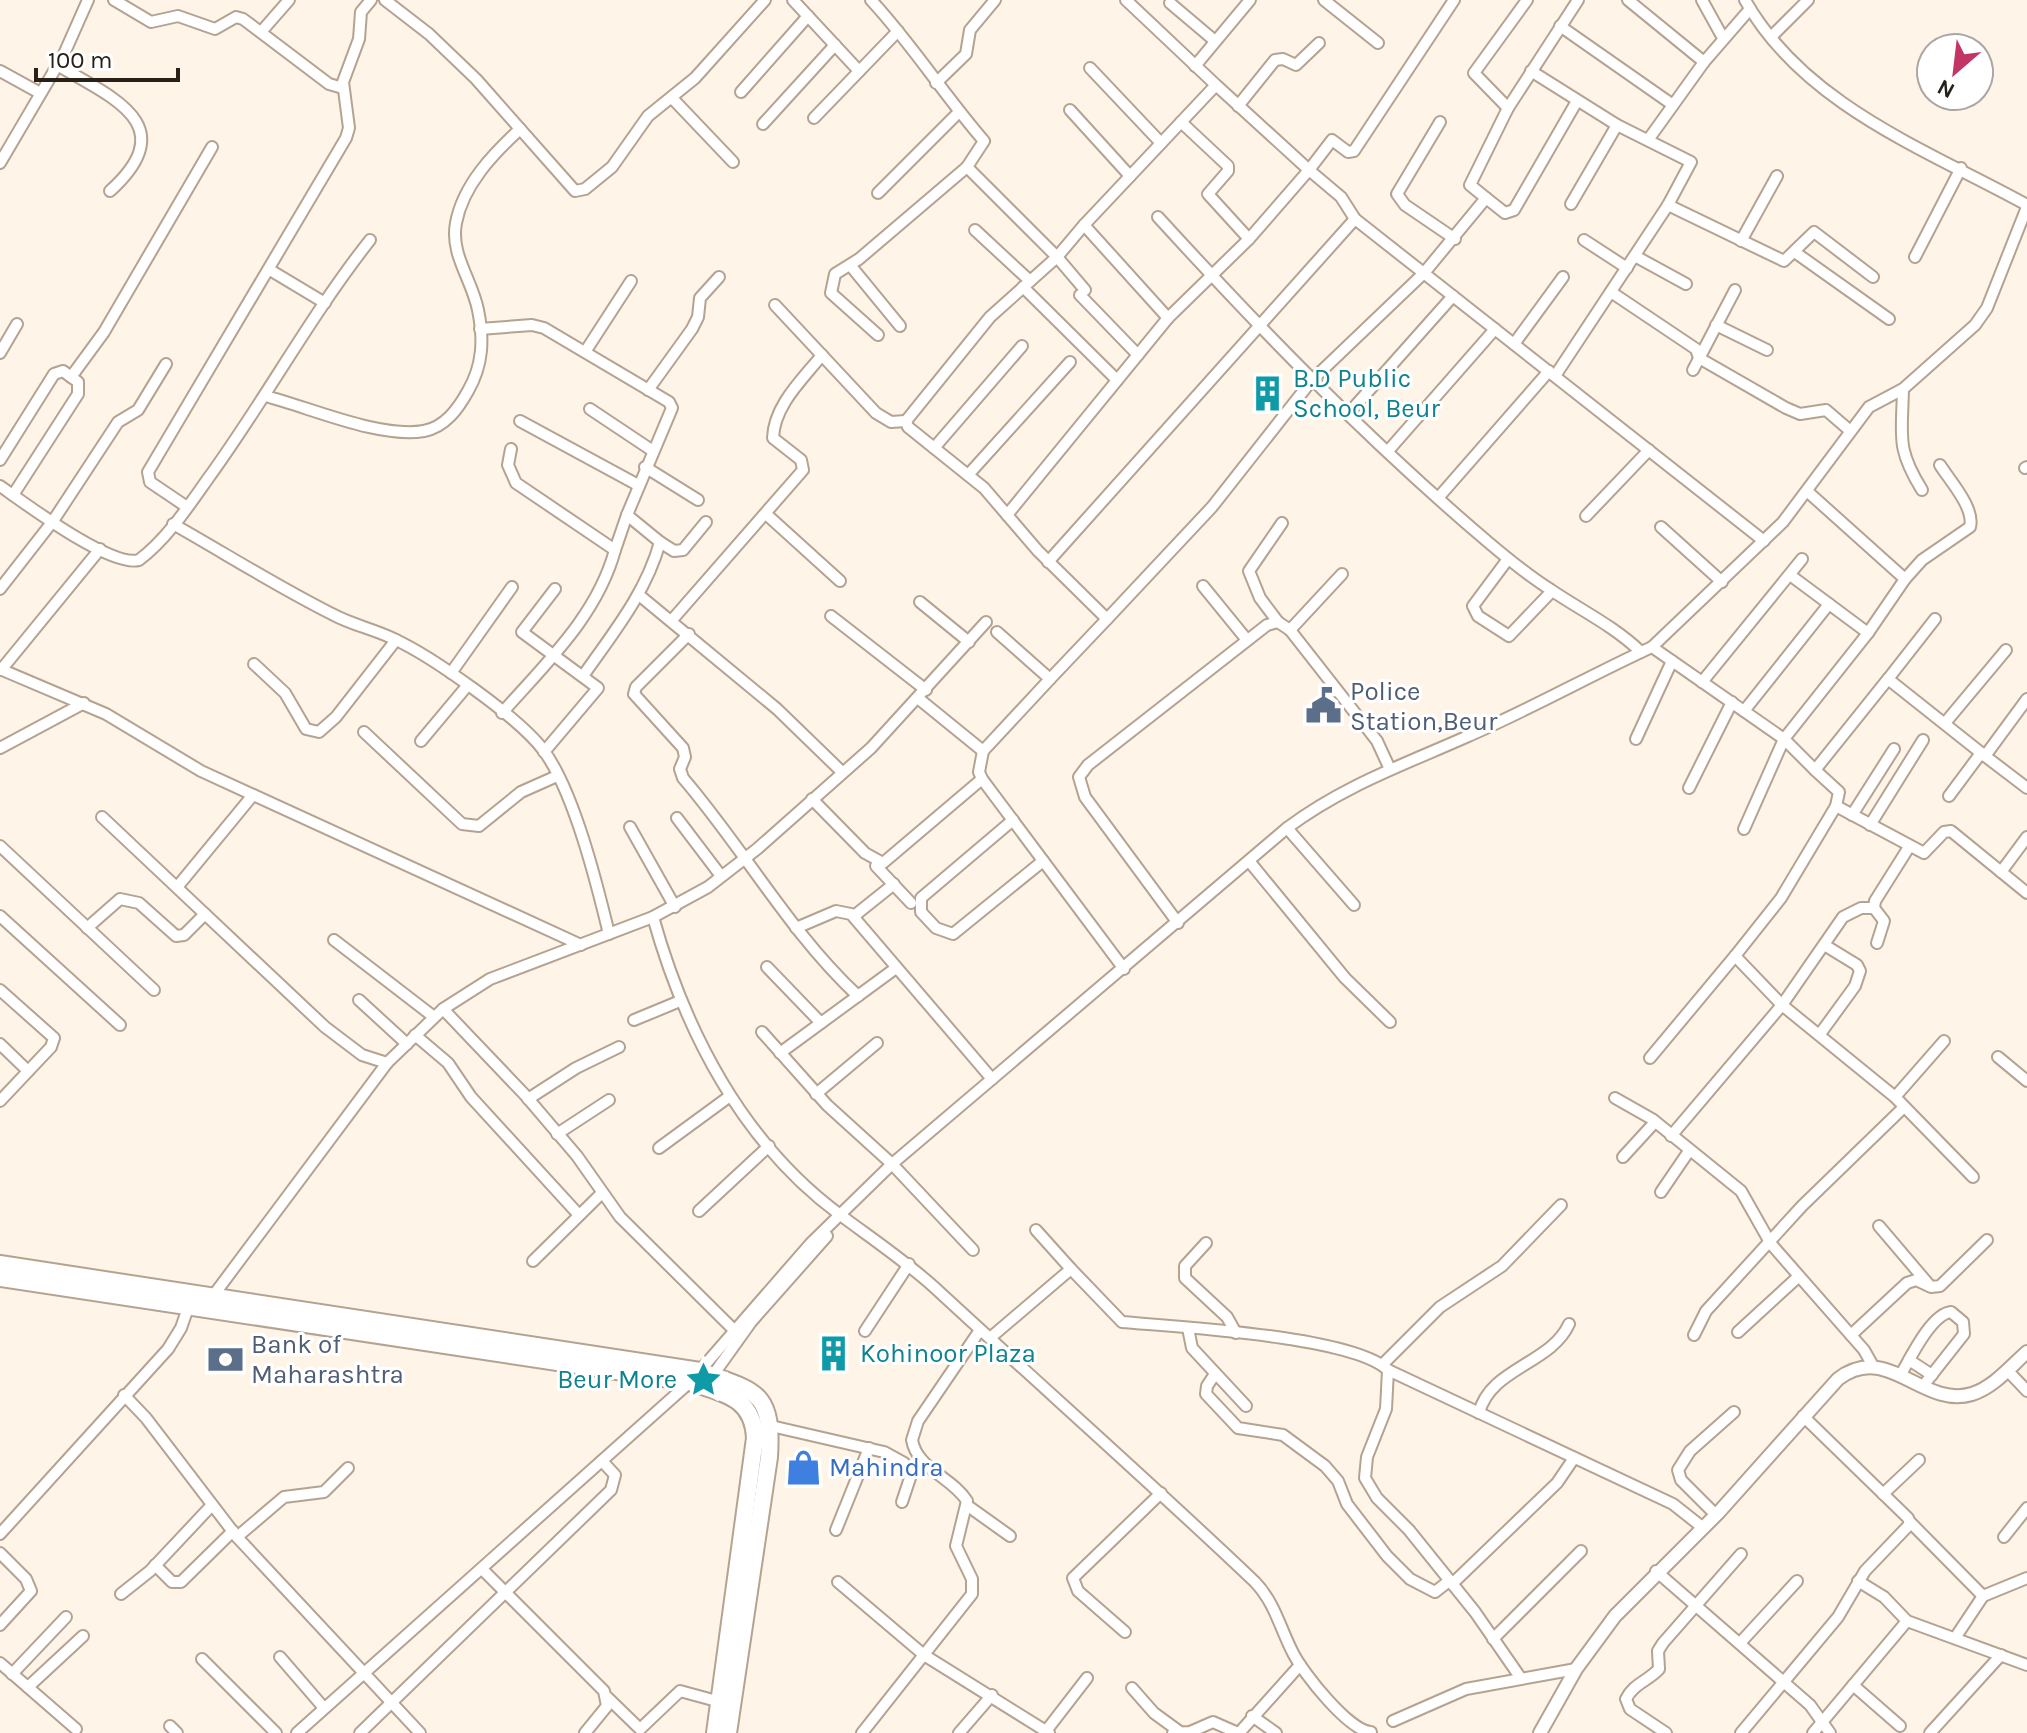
<svg xmlns="http://www.w3.org/2000/svg" width="2027" height="1733" font-family="Karla,sans-serif">
	<style>
		.lines { fill: none; stroke-linecap: round; stroke-linejoin: round }
		.minor-casing { stroke: #b4a390; stroke-width: 14 }
		.tertiary-casing { stroke: #b4a390; stroke-width: 16 }
		.trunk-casing { stroke: #b4a390; stroke-width: 20 }
		.minor { stroke: #fff; stroke-width: 10 }
		.tertiary { stroke: #fff; stroke-width: 12 }
		.trunk { stroke: #fff; stroke-width: 16 }
		.labels { text-anchor: middle; dominant-baseline: central; stroke-width: 6; stroke-linejoin: round; paint-order: stroke }
		.culture-label { font-size: 26px; fill: #0d838f; stroke: #fff; text-anchor: start }
		.service-label { font-size: 26px; fill: #4e5e75; stroke: #fff; text-anchor: start }
		.shop-label { font-size: 26px; fill: #366cbe; stroke: #fff; text-anchor: start }
	</style>
	<rect width="100%" height="100%" fill="#fff4e8"/>
	<g class="lines">
		<defs>
			<g id="minor">
				<path d="M114 0 151 22 178 16 215 29 236 17 243 19 329 84 343 88"/>
				<path d="M385 0 429 34 476 79 575 191 585 189 612 167 648 116 695 78 765 0"/>
				<path d="M793 0 859 71"/>
				<path d="M871 0C912 44 944 95 984 141L967 167 1057 257 1084 225"/>
				<path d="M1126 0 1216 85 1084 225 1168 318 1249 239 1309 170 1216 85"/>
				<path d="M1324 0 1378 43"/>
				<path d="M1454 0 1354 151 1348 152 1332 140 1309 170 1341 197 1355 219 1764 541"/>
				<path d="M1628 0 1704 62"/>
				<path d="M1702 0 1723 38"/>
				<path d="M1745 0C1804 105 1927 150 2027 205"/>
				<path d="M1170 3 1215 41"/>
				<path d="M1560 26 1673 105"/>
				<path d="M261 32 289 0"/>
				<path d="M1771 37 1808 0"/>
				<path d="M57 65C113 98 183 125 110 191"/>
				<path d="M1195 66 1250 0"/>
				<path d="M1090 68 1161 143"/>
				<path d="M0 71 40 93"/>
				<path d="M1531 71 1617 125 1691 162 1668 205 1555 376"/>
				<path d="M936 83 966 54 970 30 995 0"/>
				<path d="M741 92 808 16"/>
				<path d="M672 98 733 162"/>
				<path d="M1238 106 1275 60 1283 59 1296 65 1319 43"/>
				<path d="M1508 108 1474 73 1527 0"/>
				<path d="M1070 110 1130 176"/>
				<path d="M814 118 898 31"/>
				<path d="M1181 122 1228 166V171L1208 194 1249 239"/>
				<path d="M1440 122 1397 194 1405 205 1455 239"/>
				<path d="M763 124 835 45"/>
				<path d="M1648 140 1704 62 1750 9"/>
				<path d="M0 163 64 54 88 0"/>
				<path d="M878 193 959 112"/>
				<path d="M1486 198 1505 213 1514 210 1577 101"/>
				<path d="M1571 204 1617 125"/>
				<path d="M1668 205 1784 261 1814 232 1873 277"/>
				<path d="M1158 217C1262 331 1370 442 1488 542 1508 559 1529 576 1551 590 1582 611 1614 626 1641 652"/>
				<path d="M975 230 1030 281"/>
				<path d="M1584 240 1627 268"/>
				<path d="M1741 241 1777 176"/>
				<path d="M1796 253 1889 319"/>
				<path d="M1635 256 1686 284"/>
				<path d="M1915 257 1961 168"/>
				<path d="M850 265 900 326"/>
				<path d="M270 270 325 303"/>
				<path d="M1023 287 1117 380"/>
				<path d="M1611 292 1696 349 1699 358 1786 408 1800 414 1826 410 1848 429"/>
				<path d="M1080 295 1138 355"/>
				<path d="M775 305 876 413 891 422 906 421"/>
				<path d="M1716 325 1767 350"/>
				<path d="M480 329 532 325 544 328 669 402 672 408 627 515 660 542C646 593 613 633 583 676"/>
				<path d="M878 335 831 293 835 274 859 259 967 167"/>
				<path d="M1514 344 1563 277"/>
				<path d="M585 352 631 281"/>
				<path d="M0 353 17 324"/>
				<path d="M1693 370 1735 290"/>
				<path d="M71 377 104 332 212 147"/>
				<path d="M1903 389C1902 437 1896 448 1922 490"/>
				<path d="M648 390 692 329 698 317 700 298 719 277"/>
				<path d="M265 396C309 407 380 439 424 431 445 427 458 409 468 391 483 365 484 339 478 310 472 279 450 255 456 223 463 185 493 154 520 129"/>
				<path d="M590 409 653 451"/>
				<path d="M1348 414 1453 296"/>
				<path d="M520 421 638 485"/>
				<path d="M934 448 1022 346"/>
				<path d="M1388 451 1495 329"/>
				<path d="M0 460 54 374 63 371 78 382V394L13 495"/>
				<path d="M645 467 698 500"/>
				<path d="M2025 468 2027 467"/>
				<path d="M968 475 1070 362"/>
				<path d="M0 486C26 504 111 568 139 560 166 540 188 507 207 480 264 402 310 316 370 240"/>
				<path d="M1438 498 1549 371"/>
				<path d="M187 507 150 482 148 472 346 138 349 128 343 82 359 39 361 12 371 0"/>
				<path d="M766 514 840 581"/>
				<path d="M1007 515 1168 318"/>
				<path d="M1586 516 1649 450"/>
				<path d="M173 524C226 554 278 587 332 614 352 625 374 629 394 639 431 656 520 718 544 751 574 792 597 884 609 934"/>
				<path d="M1661 527 1722 582"/>
				<path d="M660 542 674 551 683 550 706 522"/>
				<path d="M615 550 627 515"/>
				<path d="M1508 559 1473 606 1478 616 1509 636 1552 591"/>
				<path d="M1048 562 1355 219"/>
				<path d="M1790 575 1868 633"/>
				<path d="M1905 579 1922 560 1970 527C1975 508 1950 481 1940 465"/>
				<path d="M1203 586 1247 640"/>
				<path d="M0 589 53 521 118 422 138 410 166 364"/>
				<path d="M639 595 777 709 842 772"/>
				<path d="M920 602 969 642"/>
				<path d="M831 616 926 690"/>
				<path d="M1107 619 1212 507 1312 380 1424 273 1486 198 1470 185 1508 108 1578 0"/>
				<path d="M672 620 803 470 801 460 773 438C774 405 803 379 822 355"/>
				<path d="M1278 622 1260 598 1249 571 1282 523"/>
				<path d="M1290 630 1342 574"/>
				<path d="M997 632 1050 679 1107 619 1038 551 984 488 908 427 906 421 990 317 1057 257 1085 290"/>
				<path d="M689 634 636 687 634 694 683 748 685 757 680 769 683 778C744 849 790 933 858 996"/>
				<path d="M1652 647 1783 522 1869 407 1903 389 1975 325 1987 308 2027 207"/>
				<path d="M254 664 285 693 306 729 319 732 336 717 396 640"/>
				<path d="M0 669 106 714 201 771 581 945"/>
				<path d="M1 670 100 549"/>
				<path d="M451 673 512 587"/>
				<path d="M1888 679 1935 619"/>
				<path d="M1702 682 1802 559"/>
				<path d="M919 699 983 751 1050 679"/>
				<path d="M1744 711 1829 604"/>
				<path d="M502 713C546 663 597 616 615 550L516 483 508 465 511 449"/>
				<path d="M1945 723 2006 650"/>
				<path d="M364 732 462 824 479 826 521 792 557 776"/>
				<path d="M1636 739 1672 661"/>
				<path d="M421 741 467 686"/>
				<path d="M0 748 84 703"/>
				<path d="M983 751 979 772 982 779 1124 969"/>
				<path d="M544 752 598 688 522 632 555 589"/>
				<path d="M1985 756 2027 788"/>
				<path d="M1815 770 1839 792 1836 806 1781 898 1735 956 1782 1005 1895 1097 1973 1177"/>
				<path d="M1689 788 1732 702"/>
				<path d="M1949 796 1981 753"/>
				<path d="M812 799 865 853 883 863 982 779"/>
				<path d="M1836 806 1924 853 1944 832 1951 831 2027 893"/>
				<path d="M1852 815 1894 749"/>
				<path d="M102 817 325 1027 362 1055 387 1063 443 1009 490 979 653 917 708 887 757 849 871 748 986 622"/>
				<path d="M677 818 721 876"/>
				<path d="M1013 820 921 898V912L936 928 953 934 1043 861"/>
				<path d="M1870 825 1923 740"/>
				<path d="M630 827 675 907"/>
				<path d="M1287 828 1354 905"/>
				<path d="M1744 829 1784 739 1868 633 1905 579 1808 492"/>
				<path d="M0 846 154 990"/>
				<path d="M1249 861 1345 978 1390 1022"/>
				<path d="M876 866 911 903"/>
				<path d="M2001 872 2027 837"/>
				<path d="M178 886 253 795"/>
				<path d="M0 916 120 1025"/>
				<path d="M854 916 894 884"/>
				<path d="M653 917C685 1031 742 1142 839 1214 871 1238 904 1260 934 1287 1041 1386 1150 1482 1255 1582 1275 1603 1280 1628 1293 1653 1303 1673 1349 1731 1371 1732"/>
				<path d="M1178 923 1085 797 1079 777 1088 765 1267 625 1278 622 1290 630 1377 741 1389 767"/>
				<path d="M87 928 120 899 139 903 176 936 184 935 205 914"/>
				<path d="M796 928 836 911 851 914 992 1079"/>
				<path d="M334 940 434 1017"/>
				<path d="M1877 943 1884 921 1874 908 1875 901 1909 847"/>
				<path d="M767 967 821 1023"/>
				<path d="M0 990 54 1038 51 1047 0 1101"/>
				<path d="M359 1000 407 1044"/>
				<path d="M443 1009 525 1095 577 1156 620 1217 734 1330"/>
				<path d="M634 1020 680 1001"/>
				<path d="M762 1032 827 1105 892 1164 973 1250"/>
				<path d="M1820 1034 1855 986 1860 971 1857 965 1826 946"/>
				<path d="M415 1035 448 1063 471 1097 579 1215"/>
				<path d="M0 1044 28 1071"/>
				<path d="M780 1053 896 968"/>
				<path d="M1998 1057 2027 1081"/>
				<path d="M1650 1058 1735 956"/>
				<path d="M816 1094 877 1043"/>
				<path d="M1895 1097 1944 1041"/>
				<path d="M1615 1098 1652 1119 1741 1191 1771 1244 1864 1350 1873 1366"/>
				<path d="M528 1099 576 1068 619 1047"/>
				<path d="M557 1134 609 1100"/>
				<path d="M1671 1136 1782 1005 1843 917 1861 908H1874"/>
				<path d="M659 1148 730 1096"/>
				<path d="M1623 1157 1655 1122"/>
				<path d="M1661 1192 1689 1151"/>
				<path d="M699 1211 769 1146"/>
				<path d="M1879 1226 1930 1286"/>
				<path d="M1036 1230 1071 1269"/>
				<path d="M1206 1243 1185 1266V1278L1227 1317 1236 1333"/>
				<path d="M533 1261 602 1193"/>
				<path d="M213 1296 387 1063"/>
				<path d="M1188 1328 1192 1348 1246 1406"/>
				<path d="M865 1331 909 1264"/>
				<path d="M1738 1332 1798 1277"/>
				<path d="M1694 1335 1706 1311 1802 1206 1903 1108"/>
				<path d="M1851 1335 1907 1283 1916 1280 1931 1287 1940 1286 1987 1240"/>
				<path d="M990 1338 1071 1269 1122 1322C1178 1327 1352 1336 1388 1370L1673 1504 1702 1527"/>
				<path d="M1909 1360 1932 1375"/>
				<path d="M1382 1365 1440 1307 1502 1266 1561 1205"/>
				<path d="M1388 1370 1386 1409 1367 1457 1365 1478 1377 1498 1409 1530 1475 1612 1520 1677"/>
				<path d="M2007 1370 2027 1391"/>
				<path d="M1215 1374 1207 1386 1206 1394 1238 1428 1283 1435 1325 1466 1338 1481 1347 1504 1387 1556 1410 1579 1435 1592 1449 1581"/>
				<path d="M1900 1376C1910 1359 1931 1314 1951 1312L1963 1322 1964 1334 1923 1386"/>
				<path d="M711 1378 751 1322 827 1236"/>
				<path d="M124 1395 146 1418 237 1537 420 1733"/>
				<path d="M1479 1413C1490 1368 1551 1364 1569 1324"/>
				<path d="M771 1426 884 1452 904 1463 911 1475 902 1502"/>
				<path d="M1883 1494 1919 1460"/>
				<path d="M968 1506 1010 1536"/>
				<path d="M1716 1515 1681 1480 1678 1470 1690 1451 1734 1412"/>
				<path d="M1910 1522 1983 1596"/>
				<path d="M836 1530 869 1448"/>
				<path d="M0 1534 168 1349 181 1328 190 1302"/>
				<path d="M237 1537 284 1497 324 1492 348 1468"/>
				<path d="M2004 1537 2027 1508"/>
				<path d="M0 1553 26 1579 31 1591 0 1625"/>
				<path d="M155 1565 172 1582H181L233 1531"/>
				<path d="M482 1569 604 1691 607 1706 585 1733"/>
				<path d="M1656 1571 1810 1705 1830 1733"/>
				<path d="M1858 1581 1884 1597 1907 1621 2027 1665"/>
				<path d="M838 1582 924 1655 1049 1733"/>
				<path d="M1452 1584 1557 1483 1574 1458"/>
				<path d="M121 1594 150 1571 212 1505"/>
				<path d="M1125 1632 1078 1591 1073 1578 1161 1493"/>
				<path d="M1955 1638 1983 1596 2027 1578"/>
				<path d="M1493 1639 1581 1551"/>
				<path d="M1740 1643 1797 1581"/>
				<path d="M280 1657 324 1708"/>
				<path d="M202 1659 276 1733"/>
				<path d="M0 1663 76 1729"/>
				<path d="M12 1674 66 1617"/>
				<path d="M1853 1685 1900 1726"/>
				<path d="M28 1687 83 1636"/>
				<path d="M1132 1688 1154 1713 1180 1732"/>
				<path d="M607 1697 640 1729 680 1691 724 1703"/>
				<path d="M1252 1716 1276 1733"/>
				<path d="M1393 1721 1466 1689 1576 1669"/>
				<path d="M170 1726 177 1733"/>
				<path d="M1046 1731 1087 1678"/>
				<path d="M297 1733 690 1382 811 1243 892 1164 1287 828C1343 786 1403 765 1466 737 1529 710 1589 676 1652 647L1784 739 1815 770 1888 679 1985 756 2027 699"/>
				<path d="M360 1733 611 1490 615 1475 602 1461"/>
				<path d="M862 1733 972 1594V1579L956 1546 967 1501C952 1477 917 1469 912 1440L918 1421 980 1330"/>
				<path d="M959 1733 992 1695"/>
				<path d="M1173 1733 1190 1732 1213 1722 1238 1733"/>
				<path d="M1239 1733 1300 1665"/>
				<path d="M1666 1733 1630 1709 1626 1699C1633 1684 1648 1681 1659 1669L1658 1651 1663 1643 1741 1554"/>
				<path d="M1741 1733 1838 1617 1865 1571 1910 1524 1908 1518 1803 1416"/>
				<path d="M1813 1733 1907 1621"/>
				<path d="M1930 1733 2001 1655"/>
			</g>
			<path id="tertiary" d="M1540 1733 1576 1669 1615 1616 1719 1512 1838 1379C1888 1341 1922 1409 1972 1394 1994 1387 2011 1366 2027 1352"/>
			<g id="trunk">
				<path d="M0 1264 700 1371C757 1392 773 1391 769 1457L728 1733"/>
				<path d="M0 1278 690 1382C724 1394 753 1397 755 1438L715 1733"/>
			</g>
		</defs>
		<use href="#minor" class="minor-casing"/>
		<use href="#tertiary" class="tertiary-casing"/>
		<use href="#trunk" class="trunk-casing"/>
		<use href="#minor" class="minor"/>
		<use href="#tertiary" class="tertiary"/>
		<use href="#trunk" class="trunk"/>
	</g>
	<defs>
		<symbol id="building-bare" viewBox="-9 -9 18 18"><path d="M-4-6H4V6H1V3H-1V6H-4ZM-2.5-4.3h1.7v1.8h-1.7ZM.8-4.3h1.7v1.8H.8ZM-2.5-1h1.7V.8h-1.7ZM.8-1h1.7V.8H.8Z" fill="#0f9aa8" stroke="#fff" stroke-width="2.5" paint-order="stroke"/></symbol>
		<symbol id="civic-bare" viewBox="-9 -9 18 18"><path d="M-.6-6.5H3V-4.5H.6V-3L4-1V1h2V6H-6V1h2V-1L-.6-3ZM-1.2 2.5V6h2.4V2.5Z" fill="#5c6f8a" stroke="#fff" stroke-width="2.5" paint-order="stroke"/></symbol>
		<symbol id="bank-bare" viewBox="-9 -9 18 18"><path d="M-6-4H6V4H-6ZM0-2.3a2.3 2.3 0 1 0 0 4.6a2.3 2.3 0 1 0 0-4.6Z" fill="#5c6f8a" stroke="#fff" stroke-width="2.5" paint-order="stroke"/></symbol>
		<symbol id="sight-bare" viewBox="-9 -9 18 18"><path d="M0-6L1.8-2.2L6-1.7L2.9 1.2L3.7 5.4L0 3.3L-3.7 5.4L-2.9 1.2L-6-1.7L-1.8-2.2Z" fill="#0f9aa8" stroke="#fff" stroke-width="2.5" paint-order="stroke"/></symbol>
		<symbol id="shop-bare" viewBox="-9 -9 18 18"><path d="M-5-2.5h2.3a2.7 3.5 0 0 1 5.4 0H5L5.5 6h-11ZM-1.5-2.5h3a1.5 2.3 0 0 0-3 0Z" fill="#3f7fe0" stroke="#fff" stroke-width="2.5" paint-order="stroke"/></symbol>
	</defs>
	<g fill-rule="evenodd">
		<use href="#building-bare" x="1242" y="368" width="51" height="51"/>
		<use href="#civic-bare" x="1298" y="680" width="51" height="51"/>
		<use href="#building-bare" x="808" y="1328" width="51" height="51"/>
		<use href="#bank-bare" x="200" y="1334" width="51" height="51"/>
		<use href="#sight-bare" x="678" y="1354" width="51" height="51"/>
		<use href="#shop-bare" x="778" y="1442" width="51" height="51"/>
	</g>
	<g class="labels">
		<g class="culture-label">
			<text x="1293" y="378">B.D Public<tspan x="1293" dy="30">School, Beur</tspan></text>
			<text x="860" y="1353">Kohinoor Plaza</text>
			<text x="677" y="1379" text-anchor="end">Beur More</text>
		</g>
		<g class="service-label">
			<text x="1350" y="691">Police<tspan x="1350" dy="30">Station,Beur</tspan></text>
			<text x="251" y="1344">Bank of<tspan x="251" dy="30">Maharashtra</tspan></text>
		</g>
		<g class="shop-label">
			<text x="829" y="1467">Mahindra</text>
		</g>
	</g>
	<g transform="translate(1955 72) rotate(208)"><circle r="38" fill="#ffffff" stroke="#a9a6a3" stroke-width="2"/>
	<path d="M0-6L14 30L0 20L-14 30Z" fill="#c23564"/>
	<text y="-12" font-size="22" font-weight="bold" text-anchor="middle" fill="#28211a">N</text>
	</g>
	<path d="M36 68v12h142v-12" fill="none" stroke="#28211a" stroke-width="4"/>
	<text x="48" y="68" font-size="24" fill="#28211a" stroke="#ffffff" stroke-width="6" paint-order="stroke">100 m</text>
</svg>
